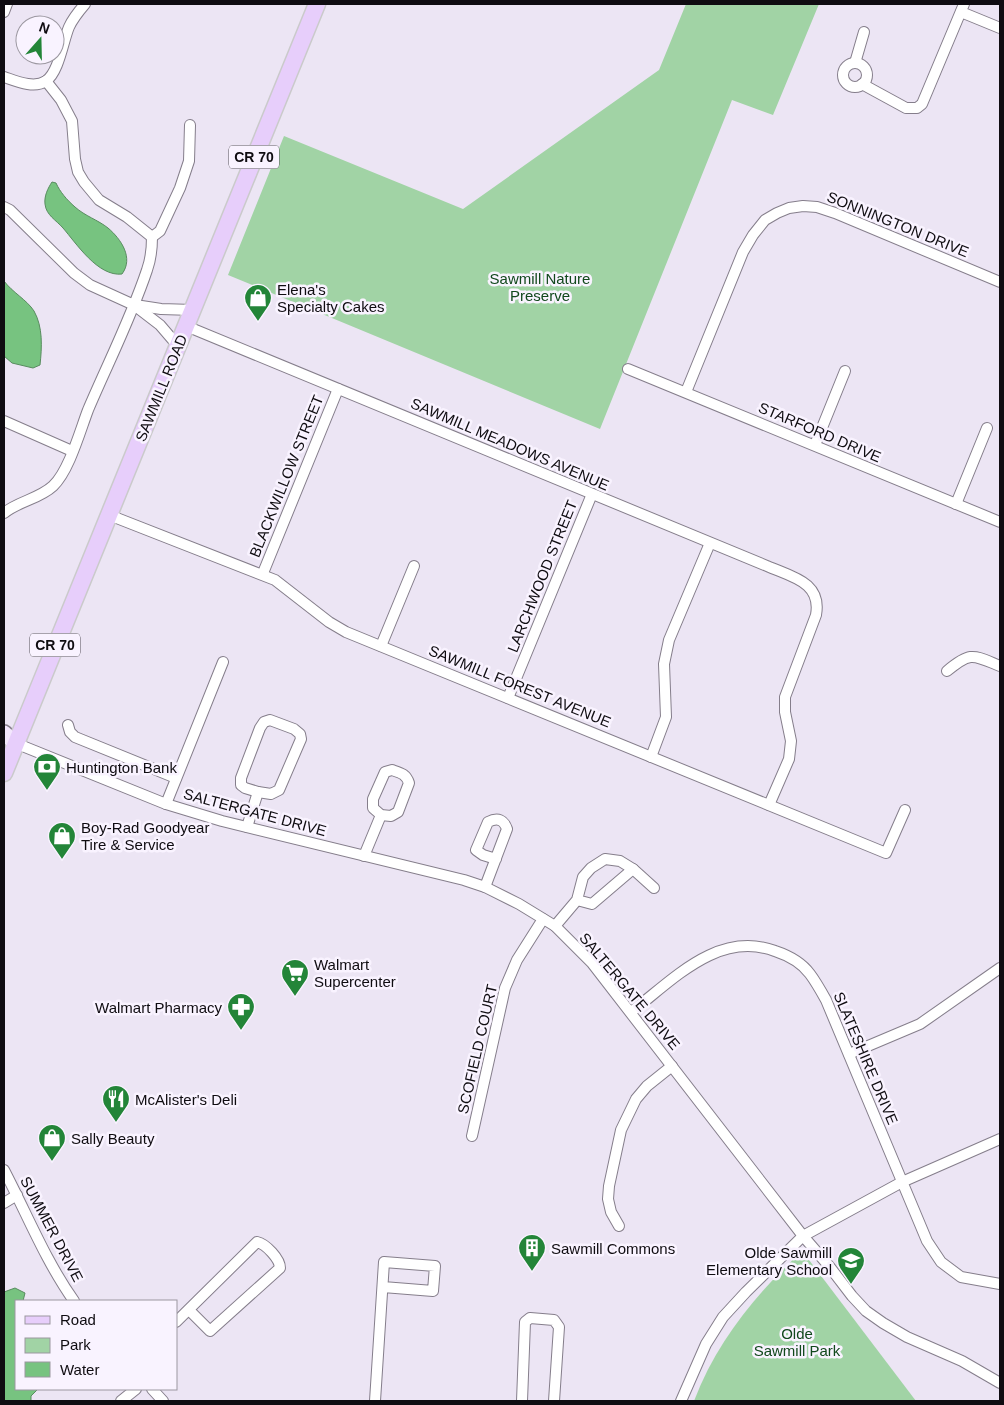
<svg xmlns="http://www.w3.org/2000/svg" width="1004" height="1405" font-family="Helvetica,sans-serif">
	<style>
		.green { fill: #a1d3a5 }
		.water { fill: #77c380; stroke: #588c5f }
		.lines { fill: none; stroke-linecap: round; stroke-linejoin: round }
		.minor-casing { stroke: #857e8b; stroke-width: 12 }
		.secondary-casing { stroke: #857e8b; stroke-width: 18 }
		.primary-casing { stroke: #cacacb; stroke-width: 19 }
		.minor { stroke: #fff; stroke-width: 10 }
		.secondary { stroke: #f3e7fd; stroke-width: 15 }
		.primary { stroke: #e7cefb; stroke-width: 16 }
		.labels { text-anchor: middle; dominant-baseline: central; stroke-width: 5; stroke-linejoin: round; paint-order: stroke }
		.shield { fill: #f9f3ff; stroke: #555158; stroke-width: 1 }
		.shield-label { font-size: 14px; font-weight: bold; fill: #0f0c11 }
		.street-label { font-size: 15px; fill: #0f0c11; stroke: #f9f3ff }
		.park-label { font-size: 15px; fill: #11481c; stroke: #f9f3ff }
		.poi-label { font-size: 15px; fill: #0f0c11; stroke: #f9f3ff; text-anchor: start }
	</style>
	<rect width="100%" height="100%" fill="#ece5f4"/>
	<g class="green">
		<path d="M686 4H819L773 115 732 100 600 429 228 275 284 136 463 209 659 70Z"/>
		<path d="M802 1251 806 1256 916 1401H694C717 1341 756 1294 802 1251Z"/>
	</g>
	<g class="water">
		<path d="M52 182 56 183C60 192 67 200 75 207 85 216 98 220 108 228 121 239 134 258 122 274 98 277 76 243 63 228 56 220 46 215 45 204 44 196 48 188 52 182Z"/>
		<path d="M4 281C12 292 27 300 34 311 43 327 42 347 40 365L33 368 12 363 4 356Z"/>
		<path d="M15 1288 25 1293 23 1301H16V1389H38L31 1396V1401H4V1292Z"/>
	</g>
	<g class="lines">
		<defs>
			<g id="minor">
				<path d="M4 12 7 4"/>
				<path d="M961 12 1000 28"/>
				<path d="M855 63 864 32"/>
				<circle cx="855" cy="75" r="12"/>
				<path d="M4 77C16 81 34 89 46 81 59 72 63 41 69 27 73 18 79 11 85 4"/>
				<path d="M862 84 906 108H917L922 104 964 4"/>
				<path d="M4 207 10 210 74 273 90 285 134 305 160 325 178 346"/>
				<path d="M152 237 160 231 180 188 189 161 190 125"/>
				<path d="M135 305 161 309 193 310"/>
				<path d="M186 326 767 566C792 577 822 582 816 615L785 697V712L791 741 789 759 769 805"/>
				<path d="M628 369 1000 522"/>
				<path d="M686 392 743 252 753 235 765 220 777 213 789 208 803 206 817 207 835 213 1000 282"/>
				<path d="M4 421 72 451"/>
				<path d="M815 445 845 371"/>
				<path d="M956 504 987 428"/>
				<path d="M4 513C19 501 39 499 53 486 69 471 80 431 88 410 108 363 131 318 147 270 151 259 152 248 152 237L127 217 99 200 84 182 78 172 75 159 72 121 61 100 46 81"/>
				<path d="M109 515 275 580 329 622 346 632 886 853 905 810"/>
				<path d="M263 573 338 389"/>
				<path d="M381 646 414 566"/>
				<path d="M947 671C971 651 973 655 1000 666"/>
				<path d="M508 698 592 494"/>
				<path d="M270 720 294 729 300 734 301 739 279 790 271 794 258 792 245 788 241 785V778L260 728 264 722Z"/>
				<path d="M68 725 70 732 75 737 176 778"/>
				<path d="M15 743 166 804 222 821 464 880 485 887 519 904 555 926 592 963 803 1236 829 1266 852 1296 866 1311 883 1323 907 1337 962 1361 1000 1383"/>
				<path d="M651 757 666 717 664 664 669 640 710 543"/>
				<path d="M392 770C401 773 406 774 409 783L398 812 391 816 381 815 373 808V799L385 772Z"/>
				<path d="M166 804 223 662"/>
				<path d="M247 827 258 792"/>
				<path d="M364 856 381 815"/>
				<path d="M633 869 654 888"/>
				<path d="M485 887 507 829C504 820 498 817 488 822L476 850 483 855 496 859"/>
				<path d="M555 926 577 900 583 877 591 868 605 859 620 861 633 869 592 904 577 900"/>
				<path d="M631 1012C673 980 718 930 775 951 787 955 802 963 810 974 816 982 821 991 826 1000L927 1241 941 1262 961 1277 1000 1284"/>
				<path d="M849 1054 920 1024 1000 968"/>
				<path d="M472 1136 505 988 517 960 543 919"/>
				<path d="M4 1170C27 1214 45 1260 74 1301"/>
				<path d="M4 1203 17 1195"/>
				<path d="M619 1226 611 1212 608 1199 609 1186 621 1130 636 1099 647 1086 672 1066"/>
				<path d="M176 1322 257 1242C266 1244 280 1259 280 1268L210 1331 189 1310"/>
				<path d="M152 1389 163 1401"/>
				<path d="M121 1401 136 1389"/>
				<path d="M375 1401 384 1262 435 1266 433 1291 383 1287"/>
				<path d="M522 1401 525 1322 530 1318 554 1320 559 1327 554 1401"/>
				<path d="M681 1401 706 1344 723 1317 746 1292 803 1236 902 1182 1000 1139"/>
			</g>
			<path id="secondary" d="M4 733 15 743"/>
			<path id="primary" d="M4 773 317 4"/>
		</defs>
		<use href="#minor" class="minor-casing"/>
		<use href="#secondary" class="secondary-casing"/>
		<use href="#primary" class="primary-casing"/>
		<use href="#minor" class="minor"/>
		<use href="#secondary" class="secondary"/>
		<use href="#primary" class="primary"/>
	</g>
	<defs>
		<symbol id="shop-pin" viewBox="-11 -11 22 30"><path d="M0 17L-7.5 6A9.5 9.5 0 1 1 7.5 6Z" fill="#238538" stroke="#f9f3ff"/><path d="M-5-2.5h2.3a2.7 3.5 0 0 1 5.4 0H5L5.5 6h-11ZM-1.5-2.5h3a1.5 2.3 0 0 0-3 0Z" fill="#fff"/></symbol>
		<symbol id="bank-pin" viewBox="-11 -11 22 30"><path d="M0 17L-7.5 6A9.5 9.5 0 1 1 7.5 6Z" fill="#238538" stroke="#f9f3ff"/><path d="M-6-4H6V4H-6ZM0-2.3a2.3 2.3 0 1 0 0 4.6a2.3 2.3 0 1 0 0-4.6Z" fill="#fff"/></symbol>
		<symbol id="supermarket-pin" viewBox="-11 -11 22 30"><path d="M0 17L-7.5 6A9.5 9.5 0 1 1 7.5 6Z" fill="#238538" stroke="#f9f3ff"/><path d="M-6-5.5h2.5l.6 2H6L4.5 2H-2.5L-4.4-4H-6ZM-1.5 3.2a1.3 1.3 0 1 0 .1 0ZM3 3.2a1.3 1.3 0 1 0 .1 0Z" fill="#fff"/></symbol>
		<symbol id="pharmacy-pin" viewBox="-11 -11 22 30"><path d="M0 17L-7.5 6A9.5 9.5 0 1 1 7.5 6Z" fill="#238538" stroke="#f9f3ff"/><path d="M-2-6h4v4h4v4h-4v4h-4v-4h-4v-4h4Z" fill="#fff"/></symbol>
		<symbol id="restaurant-pin" viewBox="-11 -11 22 30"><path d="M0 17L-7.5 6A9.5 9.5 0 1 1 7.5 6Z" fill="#238538" stroke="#f9f3ff"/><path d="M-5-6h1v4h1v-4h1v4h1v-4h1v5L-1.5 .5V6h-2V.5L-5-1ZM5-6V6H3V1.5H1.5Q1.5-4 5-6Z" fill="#fff"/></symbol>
		<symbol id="building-pin" viewBox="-11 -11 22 30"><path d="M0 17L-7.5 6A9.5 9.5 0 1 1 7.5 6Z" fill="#238538" stroke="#f9f3ff"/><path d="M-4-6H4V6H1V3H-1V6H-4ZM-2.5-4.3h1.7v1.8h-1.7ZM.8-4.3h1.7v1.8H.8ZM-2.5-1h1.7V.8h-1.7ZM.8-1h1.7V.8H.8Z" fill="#fff"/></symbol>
		<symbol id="school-pin" viewBox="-11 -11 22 30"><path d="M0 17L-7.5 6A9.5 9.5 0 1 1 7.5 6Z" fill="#238538" stroke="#f9f3ff"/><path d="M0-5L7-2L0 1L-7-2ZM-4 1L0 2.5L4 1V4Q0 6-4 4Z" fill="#fff"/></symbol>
	</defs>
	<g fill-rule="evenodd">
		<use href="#shop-pin" x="242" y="282" width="32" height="43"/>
		<use href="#bank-pin" x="31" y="751" width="32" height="43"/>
		<use href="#shop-pin" x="46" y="820" width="32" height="43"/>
		<use href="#supermarket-pin" x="279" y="957" width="32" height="43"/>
		<use href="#pharmacy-pin" x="225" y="991" width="32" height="43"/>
		<use href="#restaurant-pin" x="100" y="1083" width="32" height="43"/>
		<use href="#shop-pin" x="36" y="1122" width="32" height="43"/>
		<use href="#building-pin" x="516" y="1232" width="32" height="43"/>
		<use href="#school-pin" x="835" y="1245" width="32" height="43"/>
	</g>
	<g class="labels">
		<g class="shield">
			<rect x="229" y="145.5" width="50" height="23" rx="4"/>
			<rect x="30" y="633.5" width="50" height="23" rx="4"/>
		</g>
		<g class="shield-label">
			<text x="254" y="157">CR 70</text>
			<text x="55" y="645">CR 70</text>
		</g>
		<g class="street-label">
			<text transform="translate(898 224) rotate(22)">SONNINGTON DRIVE</text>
			<text transform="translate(161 388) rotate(-68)">SAWMILL ROAD</text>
			<text transform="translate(820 432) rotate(23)">STARFORD DRIVE</text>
			<text transform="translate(510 444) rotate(23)">SAWMILL MEADOWS AVENUE</text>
			<text transform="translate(286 476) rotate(-68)">BLACKWILLOW STREET</text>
			<text transform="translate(542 576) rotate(-68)">LARCHWOOD STREET</text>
			<text transform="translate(520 686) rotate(22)">SAWMILL FOREST AVENUE</text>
			<text transform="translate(255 812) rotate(15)">SALTERGATE DRIVE</text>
			<text transform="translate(630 991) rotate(50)">SALTERGATE DRIVE</text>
			<text transform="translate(477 1049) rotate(-77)">SCOFIELD COURT</text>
			<text transform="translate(866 1058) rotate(67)">SLATESHIRE DRIVE</text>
			<text transform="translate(52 1229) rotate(62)">SUMMER DRIVE</text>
		</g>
		<g class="park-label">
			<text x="540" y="278">Sawmill Nature<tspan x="540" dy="17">Preserve</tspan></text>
			<text x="797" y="1333">Olde<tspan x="797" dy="17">Sawmill Park</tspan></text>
		</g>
		<g class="poi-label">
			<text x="277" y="289">Elena's<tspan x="277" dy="17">Specialty Cakes</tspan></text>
			<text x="66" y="767">Huntington Bank</text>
			<text x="81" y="827">Boy-Rad Goodyear<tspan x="81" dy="17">Tire &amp; Service</tspan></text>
			<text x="314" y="964">Walmart<tspan x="314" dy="17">Supercenter</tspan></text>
			<text x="222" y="1007" text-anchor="end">Walmart Pharmacy</text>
			<text x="135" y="1099">McAlister's Deli</text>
			<text x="71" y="1138">Sally Beauty</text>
			<text x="551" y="1248">Sawmill Commons</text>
			<text x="832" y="1252" text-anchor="end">Olde Sawmill<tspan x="832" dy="17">Elementary School</tspan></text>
		</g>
	</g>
	<rect width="1004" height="1405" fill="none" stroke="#0f0c11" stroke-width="10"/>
	<rect x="15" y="1300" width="162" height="90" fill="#f9f3ff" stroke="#9b97a0"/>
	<rect x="25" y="1316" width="25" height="8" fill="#e7cefb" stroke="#9b97a0"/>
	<text x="60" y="1325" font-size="15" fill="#0f0c11">Road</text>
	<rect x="25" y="1338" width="25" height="15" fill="#a1d3a5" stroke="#9b97a0"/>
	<text x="60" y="1350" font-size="15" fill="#0f0c11">Park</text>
	<rect x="25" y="1362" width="25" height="15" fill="#77c380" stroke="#9b97a0"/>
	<text x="60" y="1375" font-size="15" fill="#0f0c11">Water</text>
	<g transform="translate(40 40) rotate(20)"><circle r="24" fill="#f9f3ff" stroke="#9b97a0"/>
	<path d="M0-4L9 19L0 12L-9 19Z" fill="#238538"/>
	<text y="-8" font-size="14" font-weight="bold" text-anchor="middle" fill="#0f0c11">N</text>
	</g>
</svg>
